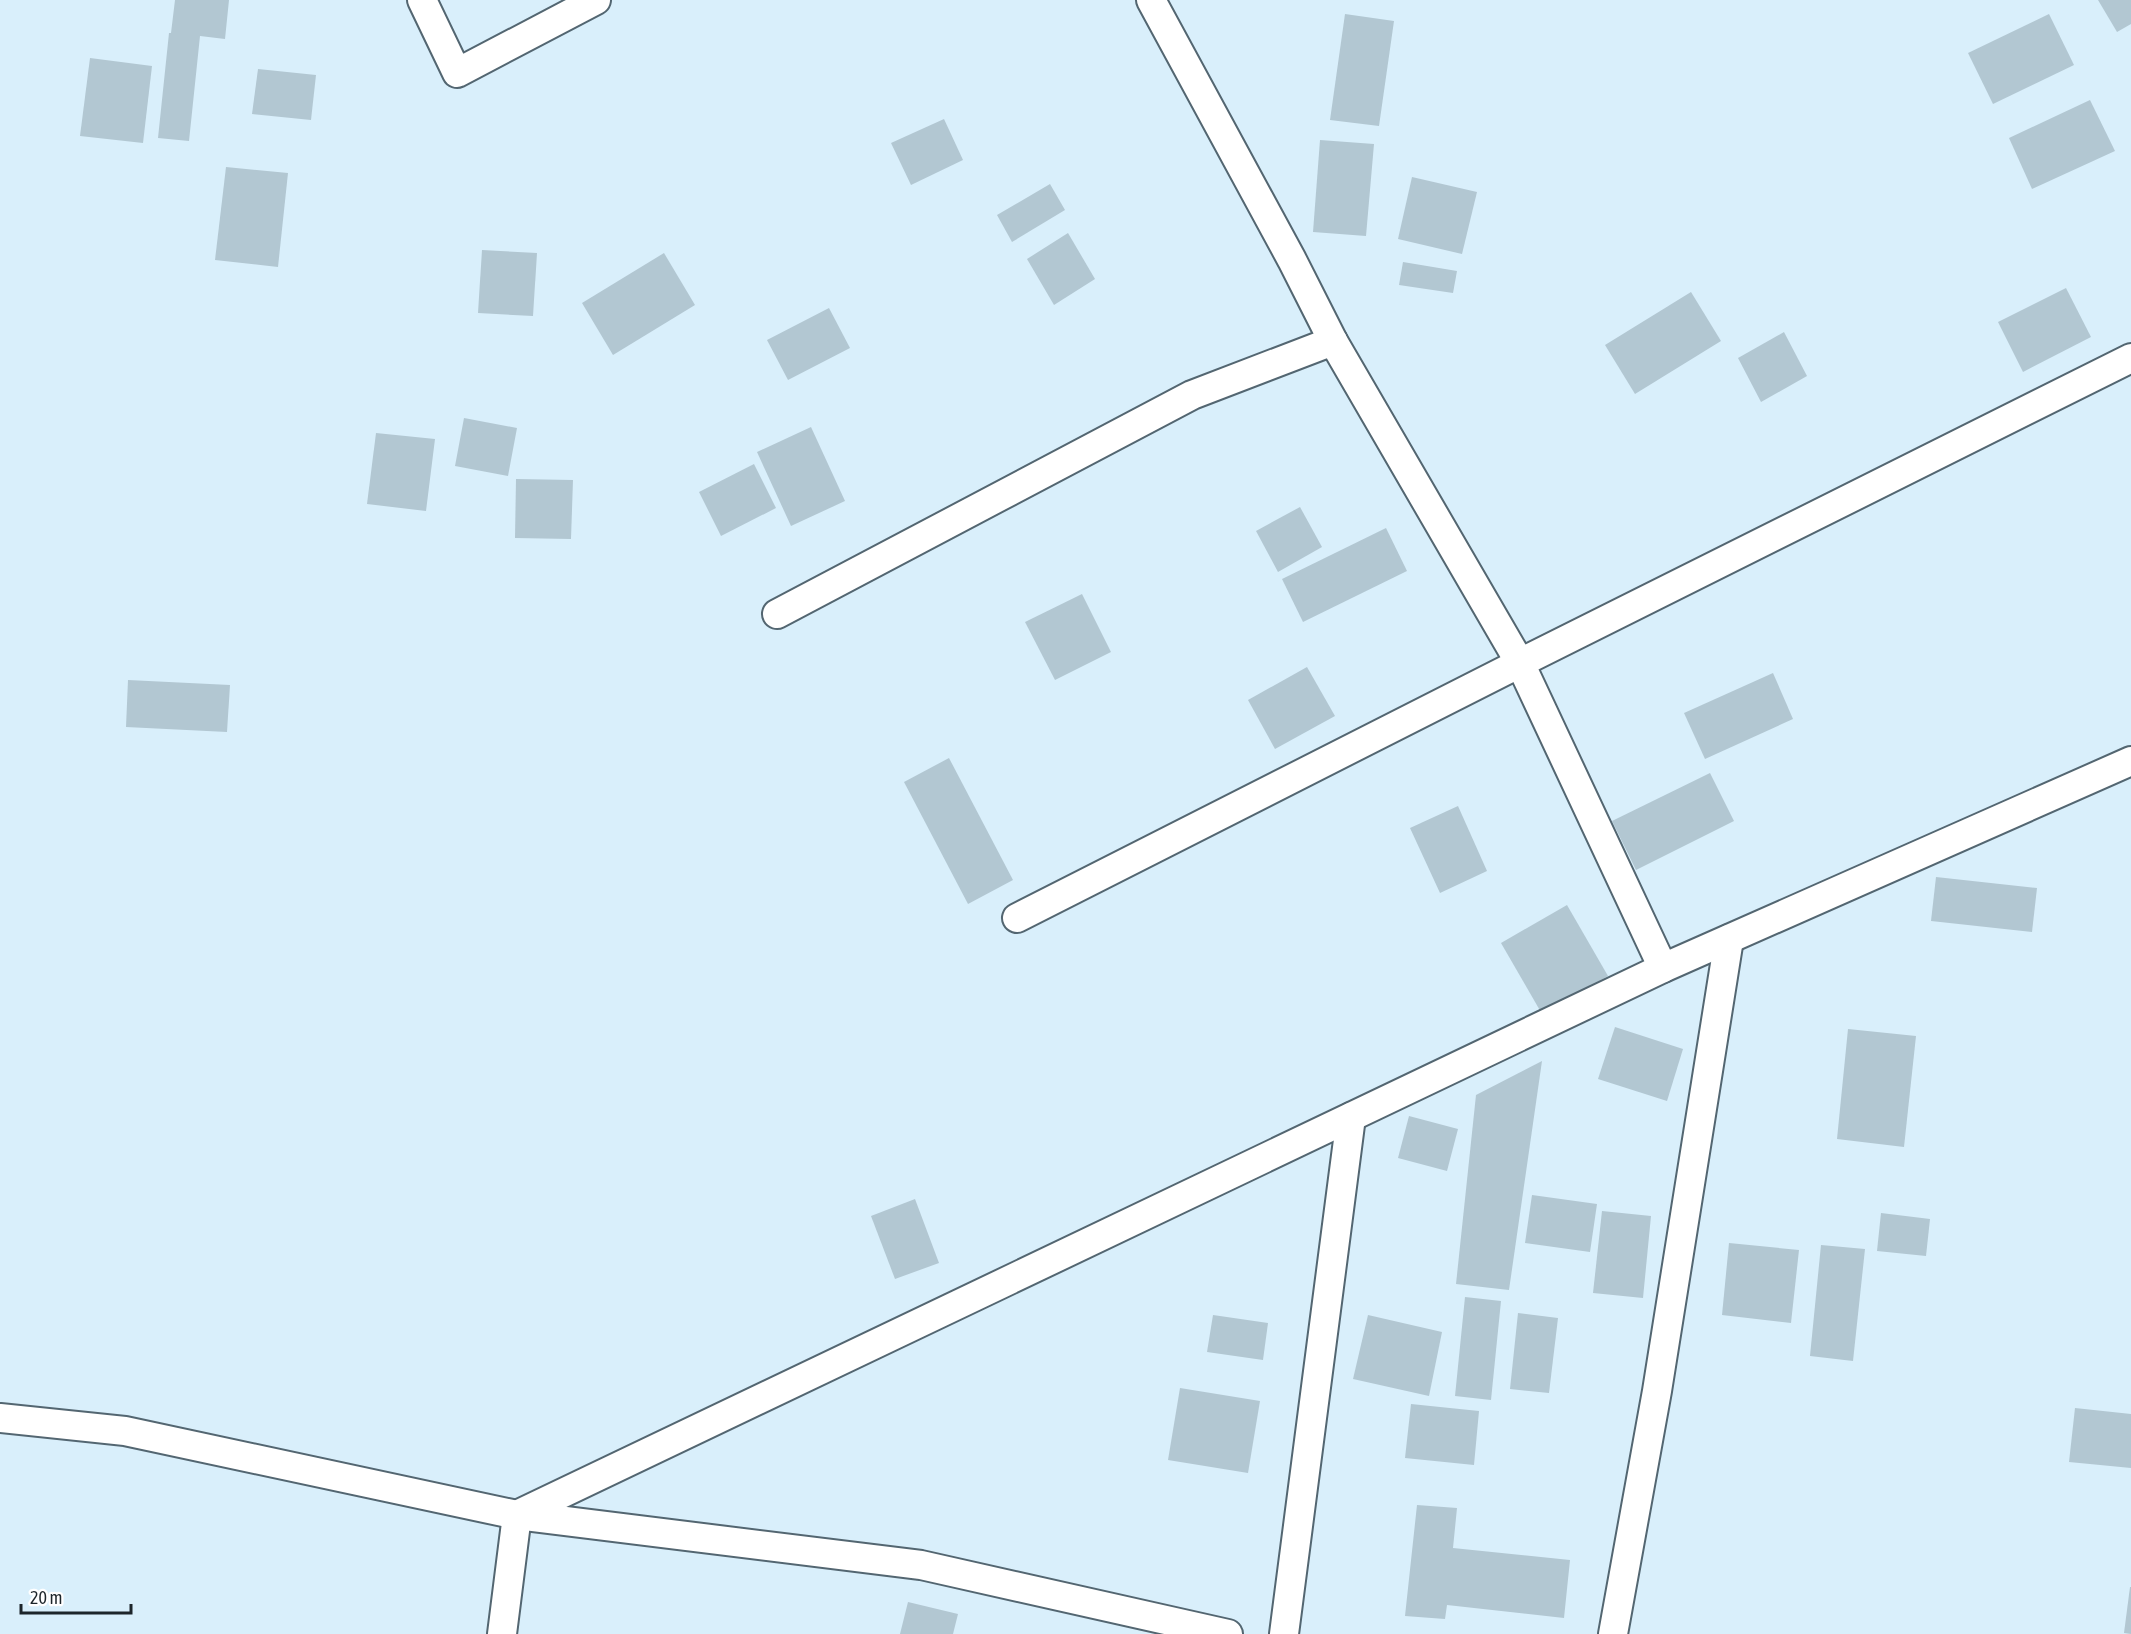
<svg xmlns="http://www.w3.org/2000/svg" width="2131" height="1634" font-family="'Asap Condensed',sans-serif">
	<style>
		.building { fill: #b2c7d2 }
		.lines { fill: none; stroke-linecap: round; stroke-linejoin: round }
		.minor-casing { stroke: #536671; stroke-width: 32 }
		.minor { stroke: #fff; stroke-width: 28 }
	</style>
	<rect width="100%" height="100%" fill="#d9effb"/>
	<g class="building">
		<path d="M175 0H229L225 39 200 36 189 141 158 138 169 33H171Z"/>
		<path d="M2098 0H2131V24L2117 32Z"/>
		<path d="M1345 14 1394 21 1379 126 1330 120Z"/>
		<path d="M2049 14 2074 65 1993 104 1968 53Z"/>
		<path d="M90 58 152 66 143 143 80 136Z"/>
		<path d="M258 69 316 75 311 120 252 114Z"/>
		<path d="M2090 100 2115 151 2032 189 2009 138Z"/>
		<path d="M944 119 963 160 911 185 891 143Z"/>
		<path d="M1320 140 1374 144 1366 236 1313 232Z"/>
		<path d="M226 167 288 173 278 267 215 260Z"/>
		<path d="M1412 177 1477 192 1462 254 1398 239Z"/>
		<path d="M1050 184 1065 210 1012 242 997 215Z"/>
		<path d="M1068 233 1095 279 1054 305 1027 259Z"/>
		<path d="M482 250 537 253 533 316 478 313Z"/>
		<path d="M664 253 695 305 613 355 582 303Z"/>
		<path d="M1403 262 1457 271 1453 293 1399 285Z"/>
		<path d="M2066 288 2091 337 2023 372 1998 322Z"/>
		<path d="M1691 292 1721 341 1635 394 1605 345Z"/>
		<path d="M829 308 850 348 788 380 767 340Z"/>
		<path d="M1784 332 1807 376 1761 402 1738 358Z"/>
		<path d="M464 418 517 428 508 476 455 466Z"/>
		<path d="M811 427 845 501 791 526 757 452Z"/>
		<path d="M376 433 435 439 426 511 367 504Z"/>
		<path d="M754 464 776 508 721 536 699 492Z"/>
		<path d="M516 479 573 480 571 539 515 538Z"/>
		<path d="M1300 507 1322 547 1278 572 1256 531Z"/>
		<path d="M1386 528 1407 571 1303 622 1282 579Z"/>
		<path d="M1082 594 1111 652 1055 680 1025 622Z"/>
		<path d="M1307 667 1335 716 1275 749 1248 700Z"/>
		<path d="M1773 673 1793 719 1705 759 1684 713Z"/>
		<path d="M128 680 230 685 227 732 126 727Z"/>
		<path d="M949 758 1013 880 968 904 904 782Z"/>
		<path d="M1710 773 1734 821 1636 870 1612 821Z"/>
		<path d="M1458 806 1487 871 1440 893 1410 828Z"/>
		<path d="M1936 877 2037 888 2032 932 1931 921Z"/>
		<path d="M1567 905 1608 976 1542 1014 1501 943Z"/>
		<path d="M1615 1027 1683 1049 1667 1101 1598 1079Z"/>
		<path d="M1848 1029 1916 1036 1904 1147 1837 1139Z"/>
		<path d="M1542 1061 1509 1290 1456 1284 1476 1095Z"/>
		<path d="M1409 1116 1458 1129 1447 1171 1398 1158Z"/>
		<path d="M1532 1195 1597 1204 1590 1252 1525 1243Z"/>
		<path d="M915 1199 939 1263 895 1279 871 1216Z"/>
		<path d="M1602 1211 1651 1216 1643 1298 1593 1293Z"/>
		<path d="M1881 1213 1930 1219 1926 1256 1877 1251Z"/>
		<path d="M1729 1243 1799 1250 1791 1323 1722 1315Z"/>
		<path d="M1821 1245 1865 1249 1853 1361 1810 1356Z"/>
		<path d="M1465 1297 1501 1301 1491 1400 1455 1396Z"/>
		<path d="M1518 1313 1558 1318 1549 1393 1510 1389Z"/>
		<path d="M1213 1315 1268 1323 1263 1360 1207 1352Z"/>
		<path d="M1368 1315 1442 1332 1429 1396 1353 1379Z"/>
		<path d="M1180 1388 1260 1401 1248 1473 1168 1460Z"/>
		<path d="M1411 1404 1479 1411 1474 1465 1405 1458Z"/>
		<path d="M2075 1408 2131 1414V1468L2069 1462Z"/>
		<path d="M1417 1505 1457 1508 1453 1548 1570 1560 1564 1618 1447 1605 1445 1619 1405 1616Z"/>
		<path d="M2130 1587H2131V1634L2124 1633Z"/>
		<path d="M908 1602 958 1614 953 1634H900Z"/>
	</g>
	<g class="lines">
		<defs>
			<g id="minor">
				<path d="M422 0 457 73 596 0"/>
				<path d="M1151 0 1292 260 1333 341 1520 663 1663 968"/>
				<path d="M777 614 1192 395 1333 341"/>
				<path d="M1017 918 1520 663 2131 358"/>
				<path d="M0 1418 125 1431 517 1515 921 1565 1228 1634"/>
				<path d="M517 1515 1663 968 2131 761"/>
				<path d="M502 1634 517 1515"/>
				<path d="M1284 1634 1351 1117"/>
				<path d="M1613 1634 1657 1391 1729 939"/>
			</g>
		</defs>
		<use href="#minor" class="minor-casing"/>
		<use href="#minor" class="minor"/>
	</g>
	<path d="M21 1604v9h110v-9" fill="none" stroke="#1d252a" stroke-width="3"/>
	<text x="30" y="1604" font-size="18" fill="#1d252a" stroke="#ffffff" stroke-width="4.5" paint-order="stroke">20 m</text>
</svg>
